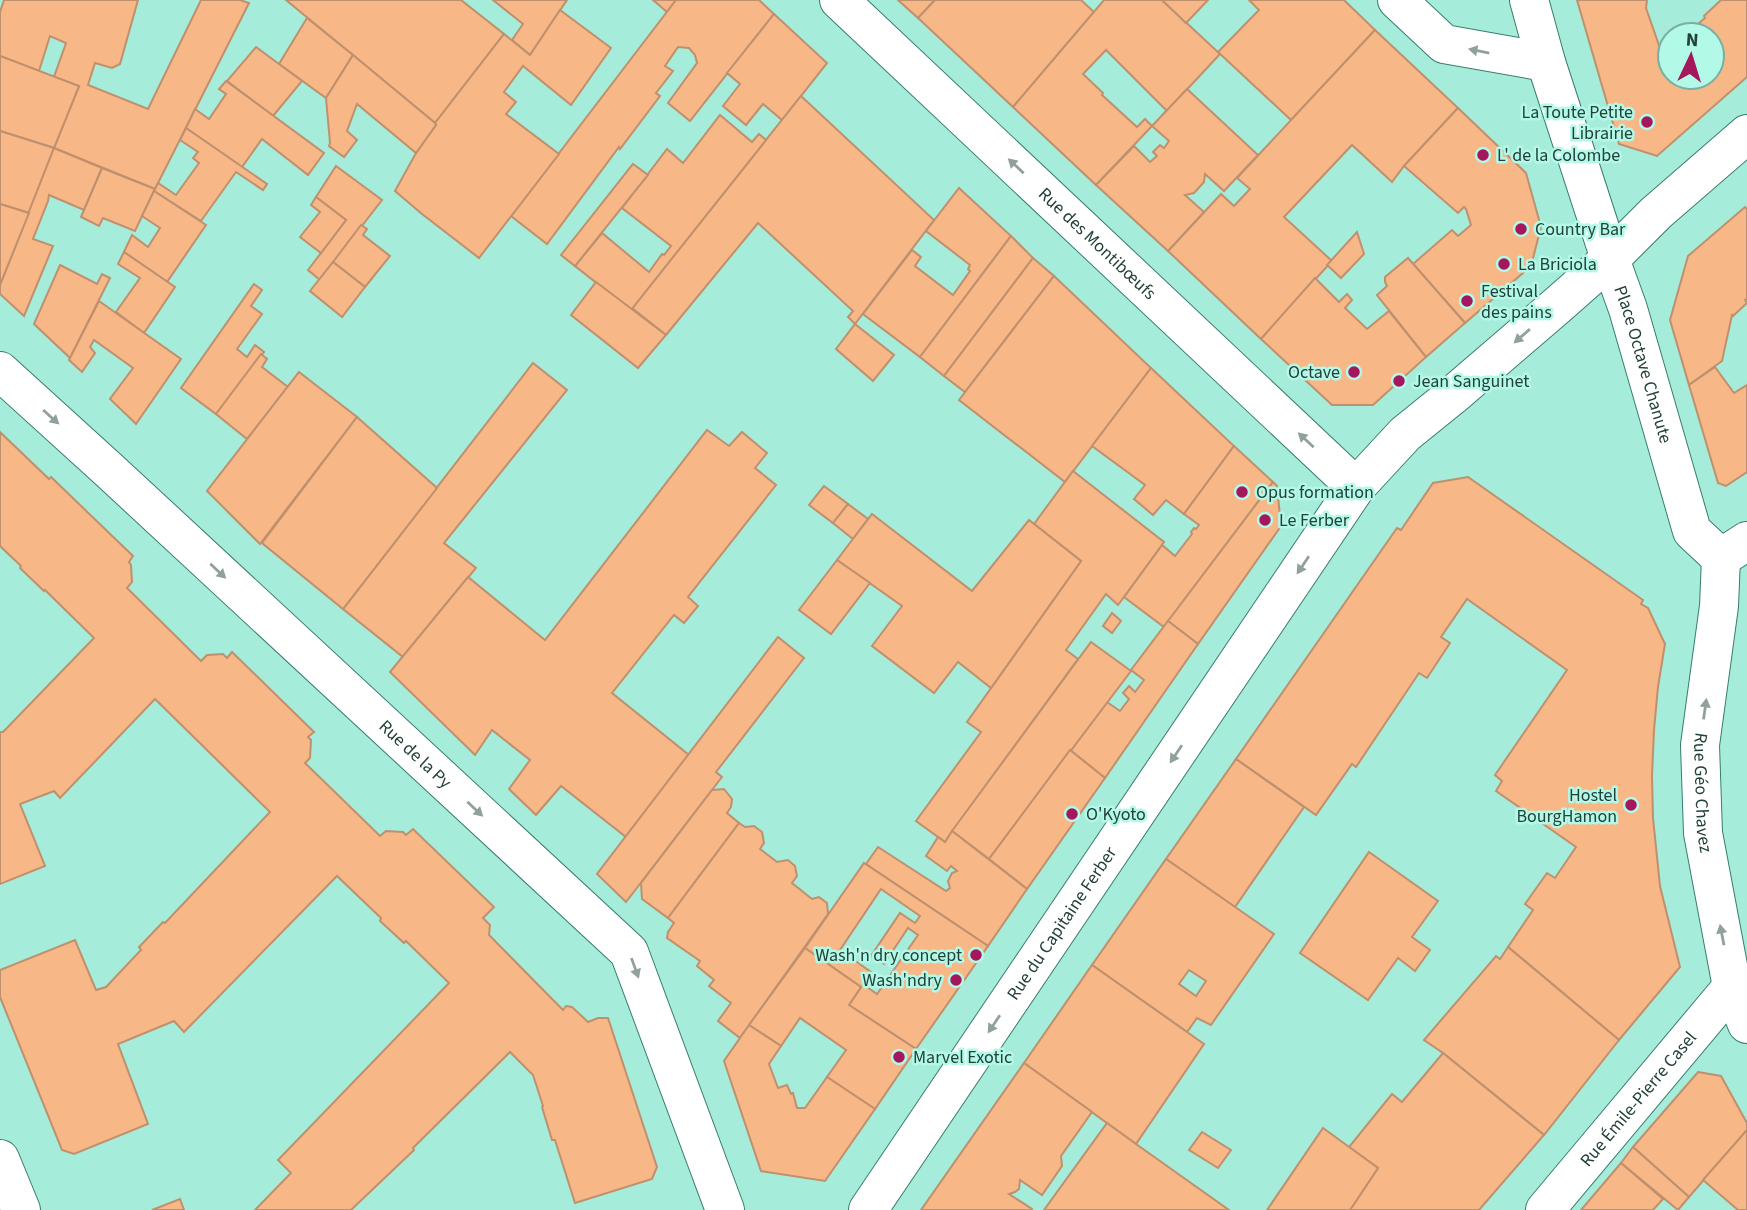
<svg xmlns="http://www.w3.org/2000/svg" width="1747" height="1210" font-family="'Source Sans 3',sans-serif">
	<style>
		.building { fill: #f7b786; stroke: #bf906e; stroke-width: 2; fill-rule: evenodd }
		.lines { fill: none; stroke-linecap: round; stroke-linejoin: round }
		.street-casing { stroke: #387d6e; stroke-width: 40 }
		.street { stroke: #fff; stroke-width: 38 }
		.oneway { fill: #91a09c }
		.poi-dot { fill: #a4175d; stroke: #b3f9e8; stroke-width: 2.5 }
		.labels { text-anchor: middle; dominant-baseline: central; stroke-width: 5; stroke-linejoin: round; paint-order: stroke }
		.poi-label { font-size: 18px; fill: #234039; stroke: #b3f9e8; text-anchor: start }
		.street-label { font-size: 18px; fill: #234039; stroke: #b3f9e8 }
	</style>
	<rect width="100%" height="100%" fill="#a6ecdb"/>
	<g class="building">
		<path d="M4 0H138L120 64 112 68 95 63 88 85 148 109 201 0H240L249 3 155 189 54 148 79 86 54 77 66 43 50 36 39 71 0 56V12Z"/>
		<path d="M286 0H461L504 34 435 123Z"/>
		<path d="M493 0H567L530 55 512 40 523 24Z"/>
		<path d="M653 0H676L667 12Z"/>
		<path d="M676 0H759L774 14 690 121 668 103 697 63 695 55 689 48 678 47 665 66 673 71 656 93 660 96 620 149 619 147 547 244 511 216Z"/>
		<path d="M898 0H935L918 18Z"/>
		<path d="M935 0H1081L1094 12 1013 107 918 18Z"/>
		<path d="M1104 0H1162L1220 54 1167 111 1106 50 1083 74 1103 93 1102 95 1137 127 1145 119 1152 126 1096 185 1013 107Z"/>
		<path d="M1162 0H1208L1186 23Z"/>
		<path d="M1249 0H1344L1375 30 1291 120 1218 52 1259 10Z"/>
		<path d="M1577 0H1647L1646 8 1661 51 1668 55 1670 52V77H1712V35H1690L1701 25 1699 23 1705 18 1704 16 1721 0H1747V77L1657 156 1619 144Z"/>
		<path d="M560 10 611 48 571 105 523 66 504 92 516 102 506 114 559 154 479 258 422 214 395 191 416 153 436 125 435 123 504 34 530 55Z"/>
		<path d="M774 14 827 63 782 120 763 104 746 125 723 106 740 84 727 73Z"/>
		<path d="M307 18 353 55 326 98 279 64Z"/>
		<path d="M1375 30 1458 108 1404 166 1392 182 1352 145 1284 217 1332 261 1261 339 1168 251 1221 194 1234 206 1250 189 1237 178Z"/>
		<path d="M256 47 302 81 273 116 227 81Z"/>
		<path d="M353 55 435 123 436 125 416 153 357 104 347 131 357 140 344 157 329 146 330 143 326 98Z"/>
		<path d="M0 56 79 86 54 148 0 131Z"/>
		<path d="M226 81 324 153 308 175 262 139 242 167 186 128 195 109 209 119 226 94 219 89Z"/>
		<path d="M1187 89 1258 155 1224 191 1205 174 1204 182 1194 193 1185 195 1204 212 1168 251 1096 185 1134 146 1150 162 1157 156 1153 152 1160 145 1164 148 1169 141 1152 126Z"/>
		<path d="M801 96 934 220 855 324 848 317 853 311 758 223 666 335 632 308Z"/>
		<path d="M1458 108 1526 173 1541 227 1531 266 1465 323 1413 264 1452 230 1458 236 1471 225 1466 209 1464 207 1458 213 1404 166Z"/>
		<path d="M720 115 752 142 759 134 766 140 631 310 575 266 602 233 649 272 662 254 664 255 671 246 622 208 667 149 683 163Z"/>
		<path d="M186 128 267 184 263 190 236 172 201 221 154 191 158 183 176 195 199 163 193 158 198 152 180 140Z"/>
		<path d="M0 131 54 148 29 213 0 204Z"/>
		<path d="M54 148 102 168 84 210 49 195 48 201 33 239 53 246 24 316 0 294V285Z"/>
		<path d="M633 164 648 175 575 266 561 255Z"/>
		<path d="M336 166 382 200 320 280 308 270 346 220 316 197Z"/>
		<path d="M102 168 155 189 135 231 103 218 99 226 81 217Z"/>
		<path d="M959 188 1011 236 920 357 863 314 912 250 921 257 915 266 953 295 970 271 968 269 970 265 926 231Z"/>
		<path d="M154 191 206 225 167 282 124 252 132 235 148 247 160 228 142 216Z"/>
		<path d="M316 197 346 220 321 253 300 237 320 212 311 205Z"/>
		<path d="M0 204 29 213 0 285Z"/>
		<path d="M1745 207 1747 209V299L1745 300 1747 303 1733 316 1732 315 1722 361 1689 385 1670 320 1688 256Z"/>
		<path d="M361 225 367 229 363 235 390 256 365 287 333 262Z"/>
		<path d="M1357 232 1364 254 1341 278 1327 265Z"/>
		<path d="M1011 236 1033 258 944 376 920 357Z"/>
		<path d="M124 252 175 287 144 333 116 312 140 278 118 264Z"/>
		<path d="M1033 258 1054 276 965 392 944 376Z"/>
		<path d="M1408 258 1465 323 1426 357 1377 295 1387 286 1385 282V277Z"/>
		<path d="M333 262 365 287 342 317 310 291Z"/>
		<path d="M60 265 97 284 102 274 110 278 70 358 34 324Z"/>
		<path d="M1054 276 1151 368 1065 482 959 400Z"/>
		<path d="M1315 278 1339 302 1347 294 1352 300 1345 308 1367 329 1389 311 1426 357 1373 405H1332L1261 339Z"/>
		<path d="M596 282 666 335 638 368 571 315Z"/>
		<path d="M254 284 262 290 251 306 262 314 237 349 247 357 255 345 264 352 216 414 181 388Z"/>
		<path d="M99 301 181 359 136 424 110 399 133 368 94 340 90 347 95 353 82 372 69 360Z"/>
		<path d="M855 324 894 355 873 381 836 349Z"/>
		<path d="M261 354 267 359 262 367 288 387 247 439 216 414Z"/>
		<path d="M533 363 567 390 444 543 476 568 403 657 343 609Z"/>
		<path d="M1715 367 1734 393 1747 385V472L1726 486 1718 483 1689 385Z"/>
		<path d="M1151 368 1234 446 1184 514 1166 500 1153 515 1134 499 1145 485 1092 446Z"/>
		<path d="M299 372 357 417 260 544 207 491Z"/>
		<path d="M357 417 437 488 343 609 262 543Z"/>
		<path d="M707 430 729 446 742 432 767 453 755 468 776 485 688 597 698 606 684 623 674 615 612 693 689 755 626 837 561 786 536 815 509 789 530 760 492 730 475 755 390 672 468 577 545 640Z"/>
		<path d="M0 432 49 479 51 477 133 556 129 562 131 565 132 582 127 588 201 661 207 655 223 654 227 658 232 652 314 732 308 737 311 740 310 758 305 763 380 836 386 831 403 832 406 835 413 829 494 907 483 918 490 925 489 935 563 1010 566 1006 572 1007 588 1022 598 1018H608L657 1167 652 1179 575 1203 555 1140H552L542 1107 543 1106 533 1075 510 1052 413 1148 414 1150 351 1210H255L291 1173 278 1160 449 983 406 941 404 943 380 921 381 918 337 876 184 1032 174 1021 118 1044 148 1124 74 1154 62 1150 0 997V970L75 940 96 990 106 987 141 950 139 947 163 922 165 923 270 812 155 699 60 798 54 791 20 804 45 866 0 884V732H3L94 638 45 590 44 591 20 568 21 566 0 546Z"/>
		<path d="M1234 446 1273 482 1164 627 1124 597 1162 545 1175 556 1192 534 1191 532 1194 528 1196 529 1199 525 1184 514Z"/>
		<path d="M1073 471 1164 542 1118 605 1106 594 1066 650 1078 659 945 842 916 821 981 732 967 722 1081 561 1034 524Z"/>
		<path d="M1468 477 1643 600 1641 604 1648 608 1665 644 1658 687 1654 730 1652 776 1653 818 1660 886 1680 967 1619 1040 1508 947 1533 910 1525 904 1547 873 1555 878 1576 847 1496 791 1502 781 1495 775 1567 670 1467 599 1441 637 1450 643 1427 678 1419 673 1356 767 1352 764 1316 815 1236 759 1397 528 1401 530 1433 483Z"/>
		<path d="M1273 482 1277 486 1281 526 1198 644 1168 621Z"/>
		<path d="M824 486 848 504 833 523 809 505Z"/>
		<path d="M848 504 868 519 853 539 833 523Z"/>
		<path d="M872 514 972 591 1029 520 1081 561 991 688 958 662 934 693 872 646 902 606 837 560Z"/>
		<path d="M837 560 870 583 831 634 799 610Z"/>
		<path d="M1112 613 1121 621 1112 633 1103 626Z"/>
		<path d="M1168 621 1198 644 1105 778 1070 750 1107 702 1120 711 1129 699 1123 693 1129 686 1135 692 1144 680 1131 670Z"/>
		<path d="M778 637 804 658 716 772 722 777 626 902 597 874Z"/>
		<path d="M1091 642 1131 671 989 859 952 831Z"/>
		<path d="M1070 750 1105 778 1027 889 989 859Z"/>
		<path d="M1236 759 1304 807 1235 907 1166 859Z"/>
		<path d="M724 789 732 799 731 807 727 813 739 823 668 918 642 899 641 883 712 790Z"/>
		<path d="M739 823 745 827 754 826 762 832 764 843 760 849 777 862 788 860 795 866 797 876 792 883 812 899 819 897 827 903 828 914 740 1038 718 1021 731 1003 709 986 714 980 697 966 700 961 667 938 668 932 674 923 668 918Z"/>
		<path d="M952 831 1027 889 988 946 866 864 878 847 946 891 950 888 948 881 952 873 957 871 951 866 947 871 926 856 938 837 945 842Z"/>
		<path d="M1369 852 1438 901 1412 937 1430 950 1415 971 1398 958 1368 1000 1300 953Z"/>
		<path d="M1166 859 1274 934 1211 1025 1197 1018 1187 1032 1092 965ZM1189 970 1206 981 1196 996 1179 984Z"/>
		<path d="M864 863 988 946 916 1049 849 1005 861 987 805 948ZM881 889 920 916 915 923 900 913 871 956 884 964 908 928 918 935 877 994 863 984 871 972 840 950Z"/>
		<path d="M1508 947 1619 1040 1544 1135 1443 1053 1424 1040 1496 956 1500 959Z"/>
		<path d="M805 948 861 987 849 1005 916 1049 875 1109 827 1077 846 1050 800 1018 781 1046 749 1025Z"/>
		<path d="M1092 965 1204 1044 1136 1144 1024 1063Z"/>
		<path d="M749 1025 781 1046 769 1064 778 1088 787 1085 791 1094 793 1093 797 1108H805L827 1077 875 1109 825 1181 761 1171 724 1061Z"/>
		<path d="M1443 1053 1544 1135 1479 1210H1350L1378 1168 1349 1147 1392 1094 1402 1102Z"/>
		<path d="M1024 1063 1092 1112 1061 1156 1062 1166 1042 1195 1020 1180 1019 1189 1015 1192 1009 1194 1032 1209 1031 1210H921Z"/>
		<path d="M1698 1072 1721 1076 1747 1123V1130L1689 1197 1633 1147Z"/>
		<path d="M1107 1123 1136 1144 1229 1210H1044Z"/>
		<path d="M1323 1128 1378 1168 1350 1210H1267Z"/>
		<path d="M1747 1130V1210H1738L1703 1180Z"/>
		<path d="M1202 1132 1231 1150 1218 1168 1189 1150Z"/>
		<path d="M1633 1147 1689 1197 1678 1210 1621 1163Z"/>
		<path d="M1621 1163 1663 1199 1653 1210H1581Z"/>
		<path d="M180 1199 184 1210H152Z"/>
	</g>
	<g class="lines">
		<defs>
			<g id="street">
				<path id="s1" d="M839 0 1356 487"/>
				<path d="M1397 0 1444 44 1546 62"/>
				<path id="s2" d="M1529 0 1546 62 1610 259 1628 309 1692 531 1721 558"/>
				<path id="s3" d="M0 371 110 471 629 952 725 1210"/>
				<path id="s4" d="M1721 558 1719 606 1700 745 1703 833 1732 987 1747 1024"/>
				<path d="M1721 558 1747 541"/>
				<path d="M0 1159 21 1210"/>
				<path id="s5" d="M868 1210 1356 487 1405 434 1452 396 1559 304 1610 259 1656 213 1747 134"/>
				<path id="s6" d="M1545 1210 1732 987"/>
			</g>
		</defs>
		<use href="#street" class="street-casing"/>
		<use href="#street" class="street"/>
	</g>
	<defs><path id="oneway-solid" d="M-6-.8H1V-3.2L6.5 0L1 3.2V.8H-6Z" transform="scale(1.75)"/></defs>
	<g class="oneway">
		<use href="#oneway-solid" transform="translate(1479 51) rotate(-169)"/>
		<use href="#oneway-solid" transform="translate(1016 166) rotate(-137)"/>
		<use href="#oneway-solid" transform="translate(1522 336) rotate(139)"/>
		<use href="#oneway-solid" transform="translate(51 417) rotate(42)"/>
		<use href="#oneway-solid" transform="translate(1306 440) rotate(-137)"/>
		<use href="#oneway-solid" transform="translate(1303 565) rotate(124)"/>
		<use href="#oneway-solid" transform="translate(218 571) rotate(43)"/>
		<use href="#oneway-solid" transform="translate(1705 709) rotate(-82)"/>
		<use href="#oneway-solid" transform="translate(1176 754) rotate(124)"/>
		<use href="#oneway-solid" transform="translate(475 809) rotate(43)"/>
		<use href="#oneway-solid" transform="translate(1722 935) rotate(-101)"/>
		<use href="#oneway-solid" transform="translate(635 968) rotate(70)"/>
		<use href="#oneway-solid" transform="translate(994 1024) rotate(124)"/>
	</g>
	<g class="poi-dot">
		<circle cx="1647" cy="122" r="7"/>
		<circle cx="1483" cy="155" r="7"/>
		<circle cx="1521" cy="229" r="7"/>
		<circle cx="1504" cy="264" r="7"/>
		<circle cx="1467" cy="301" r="7"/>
		<circle cx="1354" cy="372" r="7"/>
		<circle cx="1399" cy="381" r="7"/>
		<circle cx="1242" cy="492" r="7"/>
		<circle cx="1265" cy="520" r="7"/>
		<circle cx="1631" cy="805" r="7"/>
		<circle cx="1072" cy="814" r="7"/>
		<circle cx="976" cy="955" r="7"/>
		<circle cx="956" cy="980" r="7"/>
		<circle cx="899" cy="1057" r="7"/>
	</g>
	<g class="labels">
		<g class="poi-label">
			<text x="1633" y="112" text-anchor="end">La Toute Petite<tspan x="1633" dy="21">Librairie</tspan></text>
			<text x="1497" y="155">L' de la Colombe</text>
			<text x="1535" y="229">Country Bar</text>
			<text x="1518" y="264">La Briciola</text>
			<text x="1481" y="291">Festival<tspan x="1481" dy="21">des pains</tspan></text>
			<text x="1340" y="372" text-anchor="end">Octave</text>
			<text x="1413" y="381">Jean Sanguinet</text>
			<text x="1256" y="492">Opus formation</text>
			<text x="1279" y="520">Le Ferber</text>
			<text x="1617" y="795" text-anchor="end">Hostel<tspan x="1617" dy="21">BourgHamon</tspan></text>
			<text x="1086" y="814">O'Kyoto</text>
			<text x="962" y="955" text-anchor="end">Wash'n dry concept</text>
			<text x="942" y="980" text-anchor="end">Wash'ndry</text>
			<text x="913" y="1057">Marvel Exotic</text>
		</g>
		<g class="street-label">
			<text stroke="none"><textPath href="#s1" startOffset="355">Rue des Montibœufs</textPath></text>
			<text stroke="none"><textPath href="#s2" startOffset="382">Place Octave Chanute</textPath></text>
			<text stroke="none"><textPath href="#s3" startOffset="565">Rue de la Py</textPath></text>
			<text stroke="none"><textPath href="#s4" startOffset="236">Rue Géo Chavez</textPath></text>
			<text stroke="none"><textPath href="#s5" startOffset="346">Rue du Capitaine Ferber</textPath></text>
			<text stroke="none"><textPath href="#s6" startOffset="145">Rue Émile-Pierre Casel</textPath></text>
		</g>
	</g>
	<g transform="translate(1691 56) rotate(4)"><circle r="33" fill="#b3f9e8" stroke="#79afa2" stroke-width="2"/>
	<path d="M0-5L12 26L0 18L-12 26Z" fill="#a4175d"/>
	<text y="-10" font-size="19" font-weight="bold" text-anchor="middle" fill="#234039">N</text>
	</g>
</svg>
